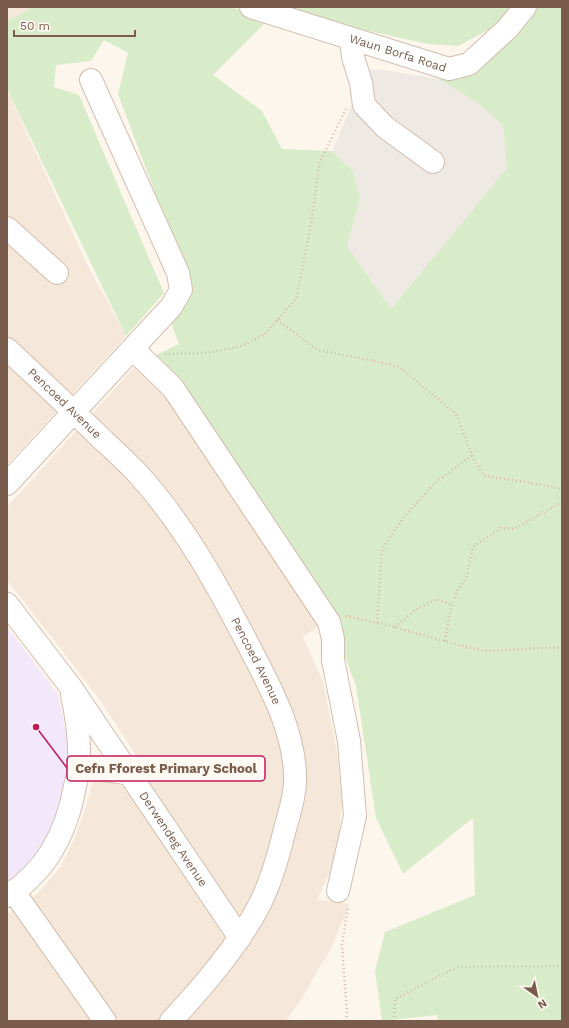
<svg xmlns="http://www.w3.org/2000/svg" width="569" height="1028" font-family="'Work Sans',sans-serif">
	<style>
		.residential { fill: #f5e8da }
		.industrial { fill: #efe9e4 }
		.education { fill: #f3e8fa }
		.green { fill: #d8ecc9 }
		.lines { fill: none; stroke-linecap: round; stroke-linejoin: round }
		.minor-casing { stroke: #d1beb0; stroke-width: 24 }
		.path { stroke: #d9b8a5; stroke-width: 2.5; stroke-dasharray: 1 3; stroke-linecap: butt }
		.minor { stroke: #fff; stroke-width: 22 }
		.labels { text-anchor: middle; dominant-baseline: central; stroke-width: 3.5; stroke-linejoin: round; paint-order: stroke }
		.street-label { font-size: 12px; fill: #7a5c4d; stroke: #fffaf3 }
		.leader { fill: none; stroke: #c2185b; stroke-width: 1.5 }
		.callout-dot { fill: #c2185b; stroke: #fffaf3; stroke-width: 1.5 }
		.callout { fill: #fffaf3; stroke: #c2185b; stroke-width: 1.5 }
		.callout-label { font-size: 13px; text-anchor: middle; font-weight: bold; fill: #7a5c4d }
	</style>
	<rect width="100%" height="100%" fill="#fdf6ec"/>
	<g class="residential">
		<path d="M7 7H33L7 21Z"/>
		<path d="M7 90 88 266 126 336 7 465Z"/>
		<path d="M140 361 171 390 324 622 303 637 323 681 337 752 342 803 336 858 317 900 350 904 331 948 300 1001 286 1021H7V914L36 895 60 868 73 842 84 813 94 777 125 787 147 773 101 701 7 580V507Z"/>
	</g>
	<path class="industrial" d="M351 69 385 70 439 79 479 104 503 125 507 168 391 309 347 246 360 199 353 171 332 151 355 97Z"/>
	<path class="education" d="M7 627 50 683 54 691 57 690 72 763 49 842 7 885Z"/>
	<g class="green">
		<path d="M33 7H232L267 21 213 75 262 111 282 149 332 151 353 171 360 199 347 246 391 309 507 168 503 125 479 104 439 79 471 68 527 7H562V1021H438L437 1015 382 1021 375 971 385 932 475 895 473 818 403 874 376 818 356 686 316 580 150 358 179 344 171 323 192 291 118 94 128 53 104 40 91 61 56 65 54 87 79 95 164 293 126 336 7 89V21Z"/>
		<path d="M285 7H515L492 28 458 46 428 44 319 20Z"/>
	</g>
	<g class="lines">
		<defs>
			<g id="minor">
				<path id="s1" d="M251 7 449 69 469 64 508 28 525 7"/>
				<path d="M351 40 353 57 361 83 364 105 385 127 433 162"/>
				<path d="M7 228 57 273"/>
				<path id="s2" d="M7 349C40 380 72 410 104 441 116 452 128 463 139 475 186 527 220 590 252 652 273 692 296 736 295 781 295 797 289 814 285 829 278 857 270 887 255 913 233 952 202 988 171 1021"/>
				<path d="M133 349 173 388 329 622 333 639V660L349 741 355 816 338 891"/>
				<path d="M7 484 171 307 181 290 178 273 91 80"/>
				<path id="s3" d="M7 604 70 686 240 938"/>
				<path d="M79 766 130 774"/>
				<path d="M14 892 105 1021"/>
				<path d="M7 896C47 871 67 831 75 786 77 779 79 772 79 765 80 741 77 718 72 695"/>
			</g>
		</defs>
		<use href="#minor" class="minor-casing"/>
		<g class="path">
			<path d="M277 320 318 350 365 359 399 367 456 414 473 458 484 476 538 484 562 489"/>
			<path d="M165 354 206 353 242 346 265 334 296 299 312 219 319 164 346 109"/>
			<path d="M346 616 383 624 462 646 487 651 562 647"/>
			<path d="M377 623 382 549 404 517 434 484 472 455"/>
			<path d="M395 627 418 608 437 599 452 605"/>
			<path d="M445 641 450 612 457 591 466 578 473 547 501 528 514 529 562 502"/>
			<path d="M346 1021 347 1013 342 945 348 907"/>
			<path d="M394 1021 395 999 457 967 562 966"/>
		</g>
		<use href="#minor" class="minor"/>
	</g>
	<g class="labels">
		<g class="street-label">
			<text stroke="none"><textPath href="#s1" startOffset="154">Waun Borfa Road</textPath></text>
			<text stroke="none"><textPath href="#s2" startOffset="79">Pencoed Avenue</textPath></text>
			<text stroke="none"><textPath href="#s2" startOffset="403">Pencoed Avenue</textPath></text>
			<text stroke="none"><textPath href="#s3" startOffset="288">Derwendeg Avenue</textPath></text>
		</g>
	</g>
	<path class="leader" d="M36 727L67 768"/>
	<circle class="callout-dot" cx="36" cy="727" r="4"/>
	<rect class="callout" x="67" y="756" width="198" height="25" rx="4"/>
	<g class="callout-label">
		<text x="166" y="773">Cefn Fforest Primary School</text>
	</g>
	<rect width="569" height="1028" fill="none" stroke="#7a5c4d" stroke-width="16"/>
	<g transform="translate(537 996) rotate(147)" stroke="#fffaf3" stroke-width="3" paint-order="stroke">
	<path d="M0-3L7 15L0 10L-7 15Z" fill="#7a5c4d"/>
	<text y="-6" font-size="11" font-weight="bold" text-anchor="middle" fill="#7a5c4d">N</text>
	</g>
	<path d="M14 30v6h121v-6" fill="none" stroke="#7a5c4d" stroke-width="2"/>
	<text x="20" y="30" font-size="12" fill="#7a5c4d" stroke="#fffaf3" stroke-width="3" paint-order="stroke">50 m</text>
</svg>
